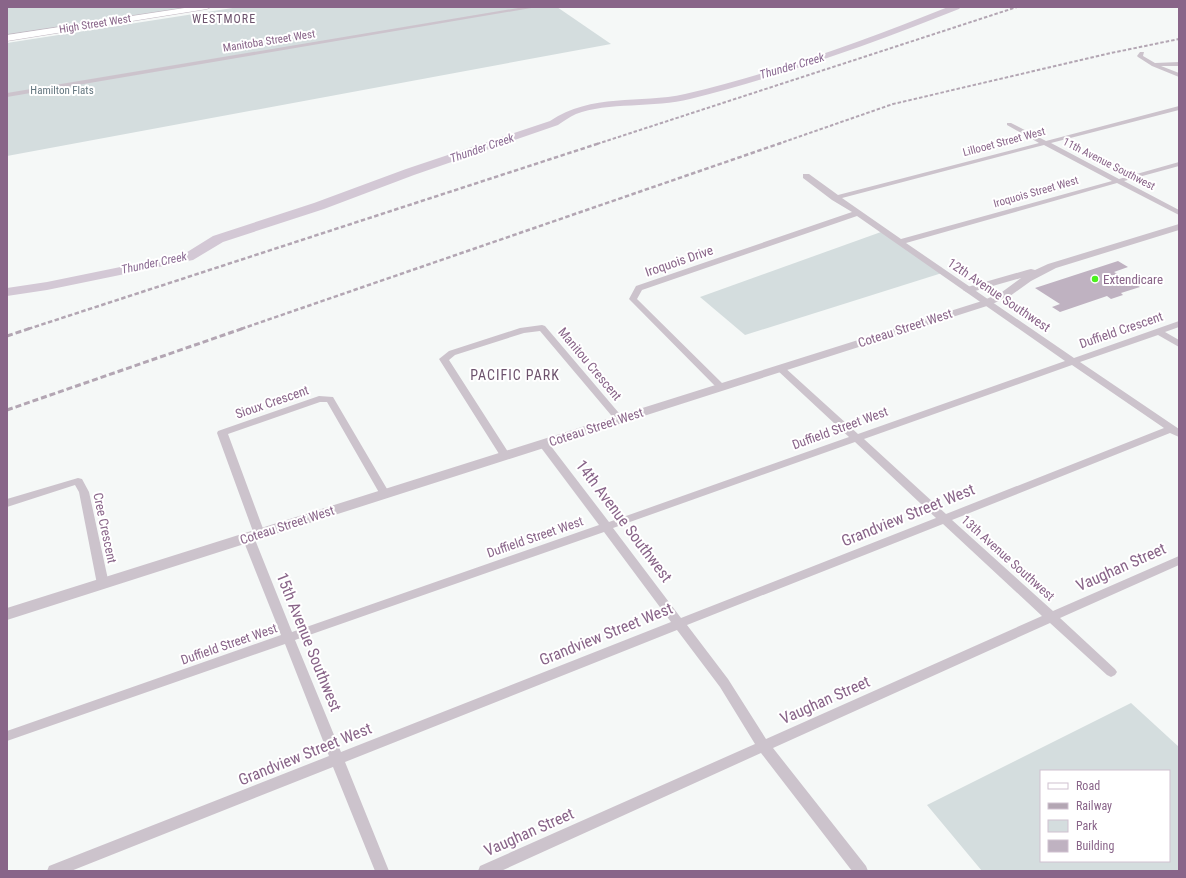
<svg xmlns="http://www.w3.org/2000/svg" width="1186" height="878" font-family="'Roboto Condensed',sans-serif">
	<style>
		.green { fill: #d4ddde; fill-rule: evenodd }
		.lines { fill: none; stroke-linecap: round; stroke-linejoin: round }
		.river { fill: #d3c8d5; fill-rule: evenodd }
		.building { fill: #bfb2c1 }
		.secondary-casing { stroke: #c2b8c2; stroke-width: 1 }
		.minor { fill: #ccc3cc; fill-rule: evenodd }
		.tertiary { fill: #ccc3cc; fill-rule: evenodd }
		.secondary { fill: #fff; fill-rule: evenodd }
		.rail-far2 { stroke: #b3a6b3; stroke-width: 2; stroke-dasharray: 3.5 2; stroke-linecap: butt }
		.rail-far1 { stroke: #b3a6b3; stroke-width: 2.5; stroke-dasharray: 4.5 2.5; stroke-linecap: butt }
		.rail { stroke: #b3a6b3; stroke-width: 3; stroke-dasharray: 6 3; stroke-linecap: butt }
		.poi-dot { fill: #4bf11d; stroke: #fff; stroke-width: 1.5 }
		.labels { text-anchor: middle; dominant-baseline: central; stroke-width: 4; stroke-linejoin: round; paint-order: stroke }
		.far-street-label { font-size: 11px; fill: #896589; stroke: #fff }
		.far-park-label { font-size: 11px; fill: #64767f; stroke: #fff }
		.far-neighbourhood-label { font-size: 12px; letter-spacing: 1px; fill: #6d536d; stroke: #fff }
		.far-water-label { font-size: 12px; font-style: italic; fill: #8b6b93; stroke: #fff }
		.street-label { font-size: 13px; fill: #896589; stroke: #fff }
		.poi-label { font-size: 13px; fill: #896589; stroke: #fff; text-anchor: start }
		.neighbourhood-label { font-size: 14px; letter-spacing: 1px; fill: #6d536d; stroke: #fff }
		.near-street-label { font-size: 16px; fill: #896589; stroke: #fff }
	</style>
	<rect width="100%" height="100%" fill="#f5f8f7"/>
	<g class="green">
		<path d="M7 7H205L7 38Z"/>
		<path d="M239 7H557L611 44 7 156V43Z"/>
		<path d="M881 232 942 273 745 335 700 297Z"/>
		<path d="M1131 703 1179 747V871H982L927 805ZM1041 771H1169V861H1041Z"/>
	</g>
	<g class="lines">
		<path class="river" d="M948 7H961L959 9C871 44 782 76 690 99 655 108 607 102 576 114 569 117 564 121 558 125L414 175 324 209 223 242 193 260 47 290 7 296V288L47 282 184 254 213 236 314 203 406 169 550 121C591 93 640 104 685 94 775 73 863 41 948 7Z"/>
	</g>
	<path class="building" d="M1118 261 1128 267 1114 272 1140 287 1121 293 1123 295 1111 299 1107 296 1060 312 1052 307 1060 304 1035 288Z"/>
	<g class="lines">
		<defs>
			<path id="secondary" d="M191 7H211L207 9 7 41V35Z"/>
		</defs>
		<use href="#secondary" class="secondary-casing"/>
		<g class="minor">
			<path d="M524 7H537L7 97V93Z"/>
			<path d="M1140 52H1144L1143 56 1155 63 1179 62V66H1161L1179 73V77L1152 66 1138 57 1137 56Z"/>
			<path d="M1179 106V110L1051 143 1119 179 1179 162V166L1124 181 1179 210V215L1117 183 906 243 1074 358 1179 321V327L1165 332 1179 340V347L1158 335 1080 362 1179 429V437L1170 433 952 520 1053 611 1179 556V565L1060 618 1115 669 1117 672 1115 675 1111 677 1107 675 1050 623 773 748 866 866 868 871H852L761 753 501 871H478L480 866 755 744 720 687 677 630 345 762 389 871H375L333 767 71 871H47L49 866 329 756 285 644 7 741V731L281 635 242 537 244 534H252L254 537 292 632 599 525 539 445 538 443 539 441H547L609 522 849 437 777 370 775 368 777 366H783L858 434 1065 361 857 216 642 290 637 299 724 385 726 387 724 389H718L629 299 636 286 852 212 832 200 803 178V174H809L838 195 1039 143 1007 125V123H1011L1046 141ZM1044 145 1112 181 901 239 842 198ZM1072 365 1164 428 946 514 864 439ZM855 442 936 518 681 618 613 528ZM943 524 1042 616 766 739 728 679 687 625ZM604 532 671 622 341 752 295 640Z"/>
			<path d="M542 325 545 326 624 419 619 422 616 421 540 331 524 333 455 355 449 360 510 455 509 457H501L439 359 449 351 520 328Z"/>
			<path d="M319 396 333 397 390 494 389 496H381L327 402H320L228 434 265 534 263 537H255L217 433 218 431Z"/>
			<path d="M78 478 82 479 89 492 109 584 107 587 103 588 99 587 97 584 79 492 75 485 7 507V499Z"/>
		</g>
		<path class="tertiary" d="M1179 224V230L1056 268 1031 281 1010 296 990 305 7 620V608L982 301 1002 292 1021 278 968 293 963 290 964 288 1027 270 1031 269 1035 270 1048 264Z"/>
		<use href="#secondary" class="secondary"/>
		<g class="rail-far2">
			<path d="M597 144 1017 7"/>
			<path d="M778 144 893 104 1111 53 1179 39"/>
		</g>
		<g class="rail-far1">
			<path d="M28 329 600 143"/>
			<path d="M241 329 781 143"/>
		</g>
		<g class="rail">
			<path d="M7 336 31 328"/>
			<path d="M7 410 244 328"/>
		</g>
	</g>
	<circle class="poi-dot" cx="1095" cy="279" r="4"/>
	<g class="labels">
		<g class="far-street-label">
			<text transform="translate(95 24) rotate(-9)">High Street West</text>
			<text transform="translate(269 41) rotate(-9)">Manitoba Street West</text>
			<text transform="translate(1004 142) rotate(-15)">Lillooet Street West</text>
			<text transform="translate(1109 164) rotate(27)">11th Avenue Southwest</text>
			<text transform="translate(1036 192) rotate(-16)">Iroquois Street West</text>
		</g>
		<g class="far-park-label">
			<text x="62" y="90">Hamilton Flats</text>
		</g>
		<g class="far-neighbourhood-label">
			<text x="224" y="19">WESTMORE</text>
		</g>
		<g class="far-water-label">
			<text transform="translate(792 66) rotate(-16)">Thunder Creek</text>
			<text transform="translate(482 148) rotate(-19)">Thunder Creek</text>
			<text transform="translate(154 263) rotate(-12)">Thunder Creek</text>
		</g>
		<g class="street-label">
			<text transform="translate(679 261) rotate(-19)">Iroquois Drive</text>
			<text transform="translate(999 295) rotate(34)">12th Avenue Southwest</text>
			<text transform="translate(905 328) rotate(-18)">Coteau Street West</text>
			<text transform="translate(1121 330) rotate(-19)">Duffield Crescent</text>
			<text transform="translate(590 364) rotate(50)">Manitou Crescent</text>
			<text transform="translate(272 402) rotate(-19)">Sioux Crescent</text>
			<text transform="translate(596 427) rotate(-18)">Coteau Street West</text>
			<text transform="translate(840 428) rotate(-20)">Duffield Street West</text>
			<text transform="translate(287 525) rotate(-18)">Coteau Street West</text>
			<text transform="translate(105 528) rotate(78)">Cree Crescent</text>
			<text transform="translate(535 537) rotate(-19)">Duffield Street West</text>
			<text transform="translate(1008 558) rotate(42)">13th Avenue Southwest</text>
			<text transform="translate(229 644) rotate(-19)">Duffield Street West</text>
		</g>
		<g class="poi-label">
			<text x="1103" y="279">Extendicare</text>
		</g>
		<g class="neighbourhood-label">
			<text x="515" y="375">PACIFIC PARK</text>
		</g>
		<g class="near-street-label">
			<text transform="translate(908 515) rotate(-22)">Grandview Street West</text>
			<text transform="translate(624 521) rotate(53)">14th Avenue Southwest</text>
			<text transform="translate(1121 567) rotate(-24)">Vaughan Street</text>
			<text transform="translate(606 634) rotate(-22)">Grandview Street West</text>
			<text transform="translate(309 642) rotate(68)">15th Avenue Southwest</text>
			<text transform="translate(825 700) rotate(-24)">Vaughan Street</text>
			<text transform="translate(305 754) rotate(-22)">Grandview Street West</text>
			<text transform="translate(529 832) rotate(-24)">Vaughan Street</text>
		</g>
	</g>
	<rect width="1186" height="878" fill="none" stroke="#896589" stroke-width="16"/>
	<rect x="1040" y="770" width="130" height="92" fill="#ffffff" stroke="#d0c1d0"/>
	<rect x="1048" y="783" width="20" height="6" fill="#ffffff" stroke="#d0c1d0"/>
	<text x="1076" y="790" font-size="12" fill="#896589">Road</text>
	<rect x="1048" y="803" width="20" height="6" fill="#b3a6b3" stroke="#d0c1d0"/>
	<text x="1076" y="810" font-size="12" fill="#896589">Railway</text>
	<rect x="1048" y="820" width="20" height="12" fill="#d4ddde" stroke="#d0c1d0"/>
	<text x="1076" y="830" font-size="12" fill="#896589">Park</text>
	<rect x="1048" y="840" width="20" height="12" fill="#bfb2c1" stroke="#d0c1d0"/>
	<text x="1076" y="850" font-size="12" fill="#896589">Building</text>
</svg>
